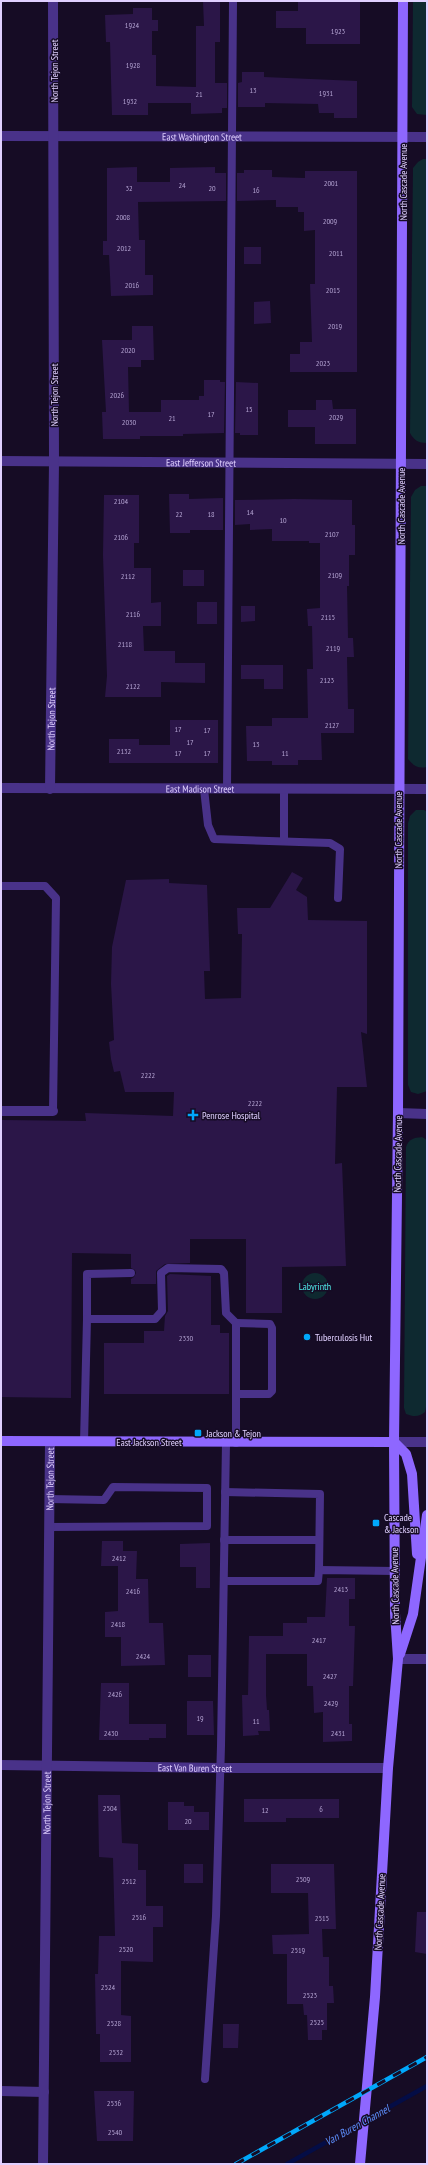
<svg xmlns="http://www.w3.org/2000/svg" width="428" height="2165" font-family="'PT Sans Narrow',sans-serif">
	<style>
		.green { fill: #0e2930 }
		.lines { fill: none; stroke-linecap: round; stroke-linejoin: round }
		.stream { stroke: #040d46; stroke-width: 4.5 }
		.building { fill: #2b1648 }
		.service { stroke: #493289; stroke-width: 8 }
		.minor { stroke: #493289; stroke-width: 10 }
		.tertiary { stroke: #493289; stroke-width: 10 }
		.secondary { stroke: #8e67ff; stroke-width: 10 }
		.rail-casing { stroke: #00a8fb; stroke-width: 4.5 }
		.rail { stroke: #160c25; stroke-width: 3; stroke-dasharray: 9; stroke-linecap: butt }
		.poi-dot { fill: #00a8fb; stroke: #160c25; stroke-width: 1.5 }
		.labels { text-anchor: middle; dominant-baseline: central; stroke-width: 3; stroke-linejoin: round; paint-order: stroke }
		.number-label { font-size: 8px; fill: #b3a2d1 }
		.street-label { font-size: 10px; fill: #e0d0ff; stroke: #160c25 }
		.poi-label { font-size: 10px; fill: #e0d0ff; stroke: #160c25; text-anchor: start }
		.park-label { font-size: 10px; fill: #4fece9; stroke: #160c25 }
		.water-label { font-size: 11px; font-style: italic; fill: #5e90ff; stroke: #160c25 }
	</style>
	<rect width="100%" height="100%" fill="#160c25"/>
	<g class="green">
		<path d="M413 1H427V115L417 114 412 107Z"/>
		<path d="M423 159H427V443C418 443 414 440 410 433L413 168 418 162Z"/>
		<path d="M421 486H427V767C418 769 414 766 408 759L411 497 415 490Z"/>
		<path d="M416 810H424L427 812V1091L418 1094 411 1092 408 1085V823L410 816Z"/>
		<path d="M422 1137 427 1140V1402L425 1412C419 1417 414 1417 406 1414L404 1408 406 1147C409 1139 413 1138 422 1137Z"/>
		<circle cx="315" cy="1286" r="13"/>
	</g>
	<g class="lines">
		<path class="stream" d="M287 2164 427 2086"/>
	</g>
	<g class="building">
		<path d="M203 1H220V42H215V83H227V108H222V113L191 114V103H148V115H112L110 42H106L105 15 133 14V8H152V20H158V31H152V55H156V86L196 87V26H204Z"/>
		<path d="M298 1H360V44H306V28H276V11H298Z"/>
		<path d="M242 72H264V77L357 81V118H334V113H319L318 104 265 103V107H238V83L242 82Z"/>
		<path d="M137 167V182H170V168L215 167V173H226V201L138 202 139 240H145V275H153V295L111 296 109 255H103V241H107V168Z"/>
		<path d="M244 170H272V177L305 178V171H357V372H290V354H300V342H312L310 284H315V230L304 231V212H298V207H276V200L237 201V173H244Z"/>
		<rect x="244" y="247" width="17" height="17"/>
		<path d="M270 301 271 323 254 324V302Z"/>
		<path d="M132 326H153L154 360H141V367H128L129 412H161V400H199V396H204V380H220V382H225L224 433 183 434V436H140V439H103L102 412H106L102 340H132Z"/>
		<path d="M236 382 258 383V435H240V433H235Z"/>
		<path d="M316 400H332L333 409H356V444H315V427H288V410H316Z"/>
		<path d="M169 494H189V499L223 498V530H190V533H170Z"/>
		<path d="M104 495H139V543H134V568H151V603L161 602V626H143L144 651H175V663H205V683L161 682V697H105L107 676 103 555Z"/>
		<path d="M294 499 352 500V525H355V555H349V586H347L348 638H353L354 657H347L348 709H354V733H321L322 760H298V765H272V761H247L246 726H272V718H308L307 669H313L312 626H308L307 609 320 608V543H309V541H272V529L250 530V524L235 525V500Z"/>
		<rect x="183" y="570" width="21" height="16"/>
		<rect x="197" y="602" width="20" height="22"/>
		<path d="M241 606H255V621L241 622Z"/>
		<path d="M241 665H283V689H264V679H241Z"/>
		<path d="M170 720H218V763H109V739H139V745H170Z"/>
		<path d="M292 872 303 878 296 890 307 897 308 920 367 921V1034L361 1032 367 1087H337L335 1164 342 1163 346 1266 282 1267V1313H246V1239H190V1263L165 1264 156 1271V1284H131V1279L134 1277 136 1273 135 1270 131 1268V1254L72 1253 71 1398 1 1397V1120L86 1121 85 1113 173 1116 174 1092H125L120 1071 114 1072 111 1059 109 1042 114 1040 111 984 112 947 126 880 169 879V883L207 885 210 971H204L205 999 241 998 242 934H238L237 908H270Z"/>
		<path d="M170 1274 211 1276V1325H220V1333H229V1394H104V1343H144V1331H164L165 1316 168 1311 167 1276Z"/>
		<path d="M102 1541H123V1551H137L136 1579H148L149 1623H163L165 1665 121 1666V1637H105V1612L118 1611V1566H101Z"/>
		<path d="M210 1543V1588H196V1567H180V1544Z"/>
		<path d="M327 1578H355V1599H349V1626H355L353 1686H349V1724H352V1741L323 1742V1712L314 1713 313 1686H307V1654H266V1695L267 1710H269L270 1731H258L259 1735 243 1736 242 1695H248L249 1636H283V1623H307V1617H325Z"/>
		<rect x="188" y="1655" width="23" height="22"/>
		<path d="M101 1683H129V1724H166V1738H149V1740H99Z"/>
		<path d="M187 1701H213L214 1735H187Z"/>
		<path d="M98 1795H120L122 1843 138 1844V1870H146V1906H163V1927H153V1962L121 1961V2015L131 2016V2062H100V2034H96L95 1974H98L99 1936H115L113 1858 99 1857Z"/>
		<path d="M244 1799H339V1818H286V1822H244Z"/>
		<path d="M168 1802H184V1806H194V1812H209V1830H168Z"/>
		<rect x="184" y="1864" width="19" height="19"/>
		<path d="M271 1864H334L336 1929H322L323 1957H329V1986H333L334 2003H327V2030H322V2040H308L307 2015H304L303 2004H287V1954H273L272 1935 309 1934 308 1893H271Z"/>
		<path d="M417 1912H427V1954L415 1952Z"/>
		<path d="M223 2024H239L238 2048H223Z"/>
		<path d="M94 2091H134L133 2141H97Z"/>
	</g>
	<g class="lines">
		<g class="service">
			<path d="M204 789 208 825 214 839 330 843 340 849 338 898"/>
			<path d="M227 789 233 1"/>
			<path d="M284 789V841"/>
			<path d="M1 886H45L56 898 53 1111"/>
			<path d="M87 1319V1274L131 1273"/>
			<path d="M236 1394H269L272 1391V1328L270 1324 236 1323"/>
			<path d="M84 1442 87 1319H155L162 1311 161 1273 168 1268 221 1269 224 1273 226 1313 236 1323V1443"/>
			<path d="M225 1492 320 1494 319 1570"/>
			<path d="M49 1527 207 1526V1488L113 1487 104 1500 49 1499"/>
			<path d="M224 1540H319"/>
			<path d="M224 1581H318L319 1570 395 1571"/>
			<path d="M205 2079 216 1916 221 1746 226 1443"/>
		</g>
		<g class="minor">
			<path id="s1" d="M1 136 427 137"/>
			<path id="s2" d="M1 461 427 464"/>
			<path id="s3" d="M1 788 427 789"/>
			<path id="s4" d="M50 789 54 462 53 1"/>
			<path d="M1 1111H53"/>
			<path d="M398 1113 427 1114"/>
			<path d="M398 1659H427"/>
			<path id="s5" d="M1 1765 221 1768H388"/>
			<path d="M1 2091 44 2092"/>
			<path id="s6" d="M43 2164 50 1442"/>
		</g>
		<path class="tertiary" d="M394 1442H427"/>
		<g class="secondary">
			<path d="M1 1441 394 1442"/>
			<path d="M394 1442 406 1454 412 1474 417 1554"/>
			<path d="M400 1654 413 1614 427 1515"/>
			<path d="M360 2164 375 1997 388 1768 398 1659 395 1613 394 1442 398 1113 403 1"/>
		</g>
		<defs>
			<path id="rail" d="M236 2164 427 2057"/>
		</defs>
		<use href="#rail" class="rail-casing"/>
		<use href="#rail" class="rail"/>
	</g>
	<g class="poi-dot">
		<path d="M191 1109h4v4h4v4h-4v4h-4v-4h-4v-4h4z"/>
		<circle cx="307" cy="1337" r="4"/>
		<rect x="194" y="1429" width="8" height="8" rx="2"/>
		<rect x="372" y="1519" width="8" height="8" rx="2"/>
	</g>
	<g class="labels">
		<g class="number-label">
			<text x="132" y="25">1924</text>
			<text x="338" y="31">1923</text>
			<text x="133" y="65">1928</text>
			<text x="253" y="90">13</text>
			<text x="326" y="93">1931</text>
			<text x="199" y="94">21</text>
			<text x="130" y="101">1932</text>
			<text x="331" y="183">2001</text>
			<text x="182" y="185">24</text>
			<text x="129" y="188">32</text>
			<text x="212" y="188">20</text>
			<text x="256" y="190">16</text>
			<text x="123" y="217">2008</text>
			<text x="330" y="221">2009</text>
			<text x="124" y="248">2012</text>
			<text x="336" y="253">2011</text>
			<text x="132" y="285">2016</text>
			<text x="333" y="290">2015</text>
			<text x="335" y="326">2019</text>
			<text x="128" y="350">2020</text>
			<text x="323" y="363">2023</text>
			<text x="117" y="395">2026</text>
			<text x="249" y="409">15</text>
			<text x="211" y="414">17</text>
			<text x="336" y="417">2029</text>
			<text x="172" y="418">21</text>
			<text x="129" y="422">2030</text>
			<text x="121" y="501">2104</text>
			<text x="250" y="512">14</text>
			<text x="179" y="514">22</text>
			<text x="211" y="514">18</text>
			<text x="283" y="520">10</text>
			<text x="332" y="534">2107</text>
			<text x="121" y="537">2106</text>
			<text x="335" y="575">2109</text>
			<text x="128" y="576">2112</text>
			<text x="133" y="614">2116</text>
			<text x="328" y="617">2115</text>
			<text x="125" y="644">2118</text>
			<text x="333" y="648">2119</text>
			<text x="327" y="680">2123</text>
			<text x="133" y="686">2122</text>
			<text x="332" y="725">2127</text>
			<text x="178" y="729">17</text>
			<text x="207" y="730">17</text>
			<text x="190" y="742">17</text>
			<text x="256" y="744">13</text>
			<text x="124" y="751">2132</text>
			<text x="178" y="753">17</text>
			<text x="207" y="753">17</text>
			<text x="285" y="753">11</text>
			<text x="148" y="1075">2222</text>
			<text x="255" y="1103">2222</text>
			<text x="186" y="1338">2330</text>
			<text x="119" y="1558">2412</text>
			<text x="341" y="1589">2413</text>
			<text x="133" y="1591">2416</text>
			<text x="118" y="1624">2418</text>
			<text x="319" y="1640">2417</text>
			<text x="143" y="1656">2424</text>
			<text x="330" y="1676">2427</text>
			<text x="115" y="1694">2426</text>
			<text x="331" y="1703">2429</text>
			<text x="200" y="1718">19</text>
			<text x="256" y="1721">11</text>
			<text x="111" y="1733">2430</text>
			<text x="338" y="1733">2431</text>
			<text x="110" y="1808">2504</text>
			<text x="321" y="1809">6</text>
			<text x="265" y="1810">12</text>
			<text x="188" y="1821">20</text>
			<text x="303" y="1879">2509</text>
			<text x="129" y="1881">2512</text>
			<text x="139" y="1917">2516</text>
			<text x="322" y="1918">2515</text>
			<text x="126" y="1949">2520</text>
			<text x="298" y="1950">2519</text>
			<text x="108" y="1987">2524</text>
			<text x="310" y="1995">2523</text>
			<text x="317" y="2022">2525</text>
			<text x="114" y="2023">2528</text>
			<text x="116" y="2052">2532</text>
			<text x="114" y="2103">2536</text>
			<text x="115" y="2132">2540</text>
		</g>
		<g class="street-label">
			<text transform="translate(54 71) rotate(-90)">North Tejon Street</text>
			<text stroke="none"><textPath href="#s1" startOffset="201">East Washington Street</textPath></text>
			<text transform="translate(403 182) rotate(-90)">North Cascade Avenue</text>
			<text transform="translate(54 395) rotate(-90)">North Tejon Street</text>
			<text stroke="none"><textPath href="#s2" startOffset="200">East Jefferson Street</textPath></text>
			<text transform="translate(401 506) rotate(-90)">North Cascade Avenue</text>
			<text stroke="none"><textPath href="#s4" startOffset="70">North Tejon Street</textPath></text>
			<text stroke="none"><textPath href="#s3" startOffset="199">East Madison Street</textPath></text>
			<text transform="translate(398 830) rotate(-90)">North Cascade Avenue</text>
			<text transform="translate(398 1154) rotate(-89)">North Cascade Avenue</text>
			<text x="149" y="1442">East Jackson Street</text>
			<text stroke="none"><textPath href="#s6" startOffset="685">North Tejon Street</textPath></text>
			<text transform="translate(395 1586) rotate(-91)">North Cascade Avenue</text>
			<text stroke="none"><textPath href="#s5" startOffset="194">East Van Buren Street</textPath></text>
			<text stroke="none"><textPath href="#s6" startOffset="361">North Tejon Street</textPath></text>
			<text transform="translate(380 1912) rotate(-87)">North Cascade Avenue</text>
		</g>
		<g class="poi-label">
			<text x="202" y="1115">Penrose Hospital</text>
			<text x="315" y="1337">Tuberculosis Hut</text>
			<text x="206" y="1433">Jackson &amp; Tejon</text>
			<text x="384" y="1517">Cascade<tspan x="384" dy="12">&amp; Jackson</tspan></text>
		</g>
		<g class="park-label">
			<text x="315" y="1286">Labyrinth</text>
		</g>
		<g class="water-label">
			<text transform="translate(357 2125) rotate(-29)">Van Buren Channel</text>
		</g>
	</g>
	<rect width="428" height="2165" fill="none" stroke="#e0d0ff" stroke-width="4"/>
</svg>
